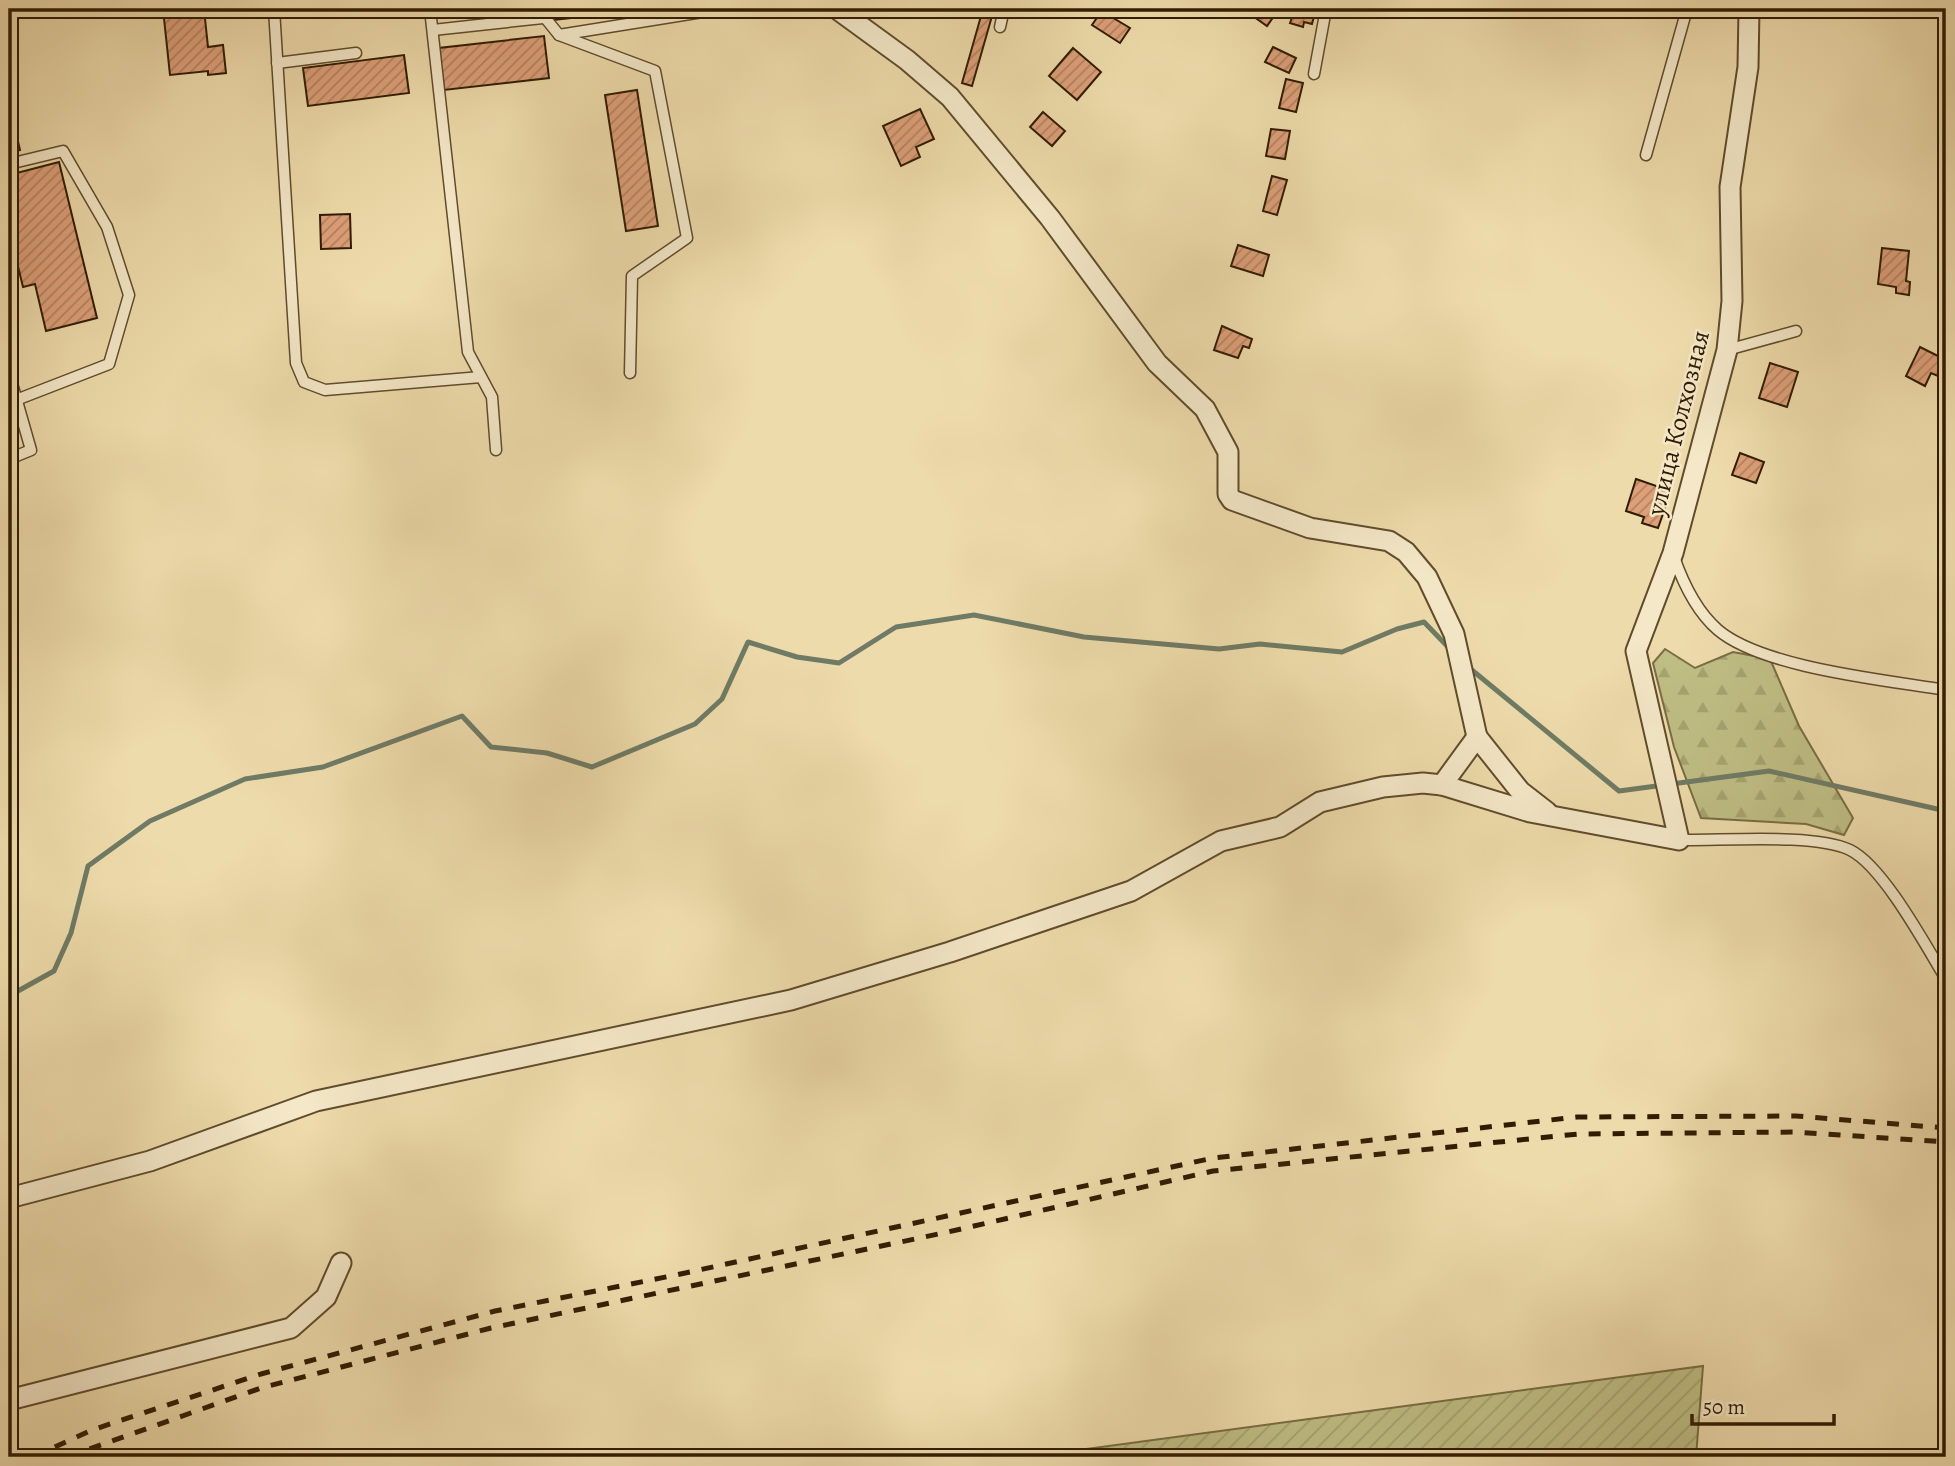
<svg xmlns="http://www.w3.org/2000/svg" width="1955" height="1466" font-family="Alegreya,serif">
	<style>
		.forest { fill: url(#forest-firs); stroke: #786d43; stroke-width: 2 }
		.garden { fill: url(#garden-furrows); stroke: #786d43; stroke-width: 2 }
		.lines { fill: none; stroke-linecap: round; stroke-linejoin: round }
		.stream { stroke: #6f7b65; stroke-width: 5 }
		.building { fill: url(#building-hatch); stroke: #311c02; stroke-width: 2 }
		.service-casing { stroke: #604c2c; stroke-width: 13 }
		.minor-casing { stroke: #604c2c; stroke-width: 23 }
		.service { stroke: #f4e8c8; stroke-width: 10 }
		.minor { stroke: #f4e8c8; stroke-width: 19 }
		.rail { stroke: #311c02; stroke-width: 5; stroke-dasharray: 12 12; stroke-linecap: butt }
		.labels { text-anchor: middle; dominant-baseline: central; stroke-width: 5; stroke-linejoin: round; paint-order: stroke }
		.street-label { font-size: 26px; fill: #311c02; stroke: #f4e8c8 }
	</style>
	<defs>
		<pattern id="forest-firs" width="22" height="20" patternUnits="userSpaceOnUse" patternTransform="scale(1.75)"><rect width="22" height="20" fill="#bfbe84"/><path d="M5 1l3.5 6h-7zM16 11l3.5 6h-7z" fill="#a5a370"/></pattern>
		<pattern id="garden-furrows" width="10" height="10" patternUnits="userSpaceOnUse" patternTransform="scale(1.75)"><rect width="10" height="10" fill="#bfbe84"/><path d="M-1 1l2-2M0 10L10 0M9 11l2-2" fill="none" stroke="#a5a370"/></pattern>
		<pattern id="building-hatch" width="6" height="6" patternUnits="userSpaceOnUse" patternTransform="scale(1.75)"><rect width="6" height="6" fill="#dda079"/><path d="M-1 1l2-2M0 6l6-6M5 7l2-2" fill="none" stroke="#b48261"/></pattern>
	</defs>
	<rect width="100%" height="100%" fill="#eedbab"/>
	<filter id="stains"><feTurbulence type="fractalNoise" baseFrequency=".00286" numOctaves="4"/><feColorMatrix values="0 0 0 0 .2 0 0 0 0 .09 0 0 0 0 .02 0 0 0 .5 -.17"/></filter>
	<radialGradient id="worn" r=".72"><stop offset=".6" stop-color="#630" stop-opacity="0"/><stop offset="1" stop-color="#630" stop-opacity=".3"/></radialGradient>
	<path class="forest" d="M1665 649 1695 668 1733 652 1770 659 1799 726 1853 818 1844 835 1806 824 1701 818 1674 747 1653 663Z"/>
	<path class="garden" d="M1703 1366 1696 1457H1027Z"/>
	<g class="lines">
		<g class="stream">
			<path d="M1467 666 1619 791 1769 771 1946 811"/>
			<path d="M9 996 54 971 71 933 88 866 150 821 245 779 323 767 462 716 491 747 547 753 592 767 695 724 722 699 748 642 797 657 839 663 896 627 974 615 1084 637 1219 649 1260 644 1342 652 1397 629 1424 622 1450 649"/>
		</g>
	</g>
	<g class="building">
		<path d="M163 9H204L208 47 223 45 226 73 208 75V71L170 75Z"/>
		<path d="M553 9H654L554 20Z"/>
		<path d="M983 9H994L972 86 962 83Z"/>
		<path d="M1103 9H1122L1115 19 1130 28 1120 43 1092 25Z"/>
		<path d="M1243 9H1279L1267 26Z"/>
		<path d="M1295 9H1316L1312 24 1304 22 1303 27 1290 23Z"/>
		<path d="M544 36 549 78 444 90 439 48Z"/>
		<path d="M1273 47 1296 58 1289 73 1265 62Z"/>
		<path d="M1073 48 1101 72 1077 100 1049 76Z"/>
		<path d="M404 55 409 93 308 106 303 68Z"/>
		<path d="M1286 79 1303 83 1296 112 1279 108Z"/>
		<path d="M637 90 658 226 626 231 605 95Z"/>
		<path d="M9 103 20 150 9 153Z"/>
		<path d="M920 109 934 139 916 147 920 157 901 166 883 126Z"/>
		<path d="M1043 112 1065 131 1052 146 1030 127Z"/>
		<path d="M1271 129 1290 131 1285 159 1266 156Z"/>
		<path d="M59 162 97 318 46 331 35 284 23 287 9 229V175Z"/>
		<path d="M1272 176 1287 180 1277 215 1263 211Z"/>
		<path d="M350 214 351 248 321 249 320 215Z"/>
		<path d="M1238 245 1269 255 1263 276 1231 266Z"/>
		<path d="M1882 248 1909 251 1906 281 1910 282 1909 295 1896 293V287L1878 284Z"/>
		<path d="M1222 326 1252 339 1249 348 1243 346 1238 358 1214 350Z"/>
		<path d="M1920 347 1946 360 1938 376 1931 373 1925 386 1906 376Z"/>
		<path d="M1770 363 1798 372 1787 407 1759 398Z"/>
		<path d="M1740 453 1764 462 1756 483 1732 475Z"/>
		<path d="M1636 479 1671 491 1658 528 1642 523 1644 517 1626 511Z"/>
	</g>
	<g class="lines">
		<defs>
			<g id="service">
				<path d="M274 9 296 363 304 382 325 390 481 377"/>
				<path d="M430 9 468 352 492 397 496 450"/>
				<path d="M538 9 559 35 721 9"/>
				<path d="M1000 27 1004 9"/>
				<path d="M433 30 543 18"/>
				<path d="M559 35 655 71 687 238 632 276 630 373"/>
				<path d="M277 63 356 53"/>
				<path d="M1314 74 1326 9"/>
				<path d="M1646 155 1687 9"/>
				<path d="M9 164 63 151 107 227 129 295 109 364 16 400"/>
				<path d="M1727 350 1796 331"/>
				<path d="M9 373 31 450 9 459"/>
				<path d="M1674 557C1683 583 1696 611 1718 630 1763 668 1886 680 1946 690"/>
				<path d="M1679 840C1721 841 1815 833 1850 850 1883 866 1926 946 1946 979"/>
			</g>
			<g id="minor">
				<path d="M837 9 907 60 950 97 1050 218 1157 363 1205 409 1228 452V494L1232 500 1310 528 1389 541 1406 552 1427 577 1454 634 1477 737"/>
				<path d="M1442 785 1477 737 1520 791 1547 812"/>
				<path d="M9 1198 150 1161 316 1101 791 1000 950 952 1131 891 1221 841 1280 827 1320 802 1383 787 1423 783 1442 785 1530 812 1679 840 1636 651 1673 553 1727 350 1732 301 1730 187 1748 67 1749 9"/>
				<path d="M9 1400 291 1328 326 1297 341 1263"/>
			</g>
		</defs>
		<use href="#service" class="service-casing"/>
		<use href="#minor" class="minor-casing"/>
		<use href="#service" class="service"/>
		<use href="#minor" class="minor"/>
		<g class="rail">
			<path d="M33 1457 92 1430 261 1374 495 1311 676 1275 1213 1158 1577 1117 1796 1116 1946 1128"/>
			<path d="M67 1457 261 1388 491 1328 948 1232 1213 1171 1578 1134 1795 1132 1946 1142"/>
		</g>
	</g>
	<g class="labels">
		<g class="street-label">
			<text transform="translate(1678 423) rotate(-76)">улица Колхозная</text>
		</g>
	</g>
	<rect width="1955" height="1466" fill="none" stroke="#eedbab" stroke-width="35"/>
	<rect x="10" y="10" width="1934" height="1445" fill="none" stroke="#311c02" stroke-width="3.5"/>
	<rect x="18" y="18" width="1920" height="1431" fill="none" stroke="#311c02" stroke-width="2"/>
	<path d="M1692 1414v10h142v-10" fill="none" stroke="#311c02" stroke-width="3.5"/>
	<text x="1703" y="1414" font-size="21" fill="#311c02" stroke="#f4e8c8" stroke-width="5" paint-order="stroke">50 m</text>
	<rect width="100%" height="100%" filter="url(#stains)"/>
	<rect width="100%" height="100%" fill="url(#worn)"/>
</svg>
